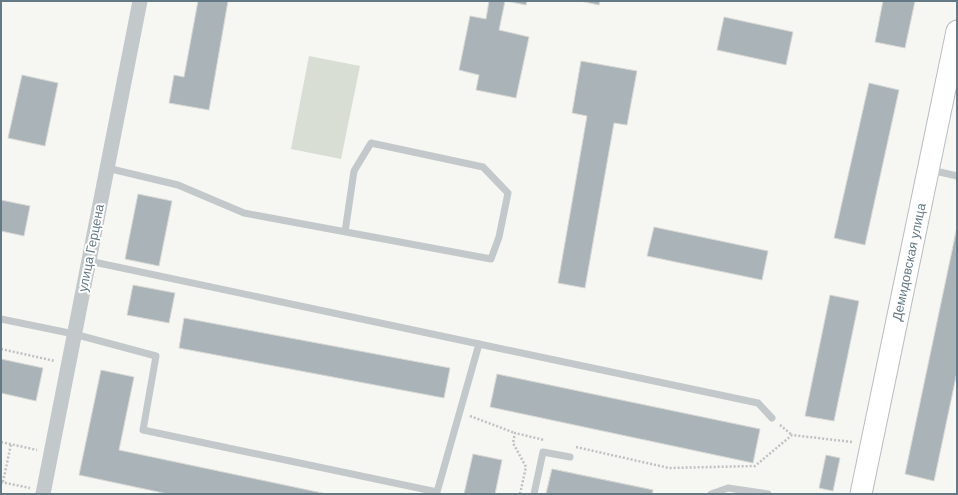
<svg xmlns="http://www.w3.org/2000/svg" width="958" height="495" font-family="Arial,sans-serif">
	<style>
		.grass { fill: #d8ded3 }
		.building { fill: #aab4b8; stroke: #d8d8d5 }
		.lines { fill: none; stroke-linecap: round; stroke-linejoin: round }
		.secondary-casing { stroke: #b5bcbf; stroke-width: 23 }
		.path { stroke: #bfc1c3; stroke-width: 2.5; stroke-dasharray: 2 2; stroke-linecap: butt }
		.lane { stroke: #c3c8cb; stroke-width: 7 }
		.street { stroke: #c3c8cb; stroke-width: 15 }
		.secondary { stroke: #fff; stroke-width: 21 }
		.labels { text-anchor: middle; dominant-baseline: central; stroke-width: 4; stroke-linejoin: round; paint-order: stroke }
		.street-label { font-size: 13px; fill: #637986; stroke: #fff }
	</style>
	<rect width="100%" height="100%" fill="#f6f6f2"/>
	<path class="grass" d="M309 56 360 66 341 159 291 149Z"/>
	<g class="building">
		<path d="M198 1H228L209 110 169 103 174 75 184 77Z"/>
		<path d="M489 1H505L499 30 529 37 516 98 476 90 479 75 459 70 470 16 486 19Z"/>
		<path d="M506 1H527L526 5Z"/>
		<path d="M580 1H600L599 5Z"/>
		<path d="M883 1H915L905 48 875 42Z"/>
		<path d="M724 17 793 32 786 65 717 50Z"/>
		<path d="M581 61 637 71 627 125 614 123 585 288 558 283 587 116 572 113Z"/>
		<path d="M22 75 58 83 45 146 8 138Z"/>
		<path d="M869 83 899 90 865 245 834 238Z"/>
		<path d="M138 194 172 201 159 266 125 259Z"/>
		<path d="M1 200 30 206 24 236 1 231Z"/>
		<path d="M654 227 768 251 762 280 647 256Z"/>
		<path d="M957 227V372L934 481 905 474Z"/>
		<path d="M133 285 175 293 169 323 127 315Z"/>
		<path d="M830 295 859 301 834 421 805 416Z"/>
		<path d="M184 318 450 368 444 398 179 348Z"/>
		<path d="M1 359 43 368 36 401 1 393Z"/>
		<path d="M101 370 134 377 119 450 327 494H168L79 475Z"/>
		<path d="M497 374 760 429 753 463 490 407Z"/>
		<path d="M473 454 502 460 495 494H464Z"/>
		<path d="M826 455 840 458 833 491 819 488Z"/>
		<path d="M552 469 653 490 652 494H546Z"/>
		<path d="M552 469 653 490 652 494H546Z"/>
	</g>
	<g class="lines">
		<defs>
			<path id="secondary" d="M861 494 957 31"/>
		</defs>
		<use href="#secondary" class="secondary-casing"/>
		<g class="path">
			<path d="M1 349 55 361"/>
			<path d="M470 416 515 433"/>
			<path d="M780 425 792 435"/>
			<path d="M1 442 37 450"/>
			<path d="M576 447 669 468 755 466 792 435 852 442"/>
			<path d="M1 482 30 488"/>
			<path d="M3 482 11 444"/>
			<path d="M520 494 526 467 513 443 515 433 544 440"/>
		</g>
		<g class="lane">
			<path d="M107 168 178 185 244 213 491 259 499 237 508 193 483 167 371 143 354 171 345 232"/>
			<path d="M931 170 957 176"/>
			<path d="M89 261 479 344"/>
			<path d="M1 319 74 334 156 356 143 430 437 492 479 344 758 403 772 418"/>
			<path d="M534 494 543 452 570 457"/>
			<path d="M711 494 728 488 768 494"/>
		</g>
		<path class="street" d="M43 494 140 1"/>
		<use href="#secondary" class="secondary"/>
	</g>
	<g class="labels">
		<g class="street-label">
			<text transform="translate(91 248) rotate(-79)">улица Герцена</text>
			<text transform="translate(909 262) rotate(-78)">Демидовская улица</text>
		</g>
	</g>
	<rect width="958" height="495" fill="none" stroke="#637986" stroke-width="4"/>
</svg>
